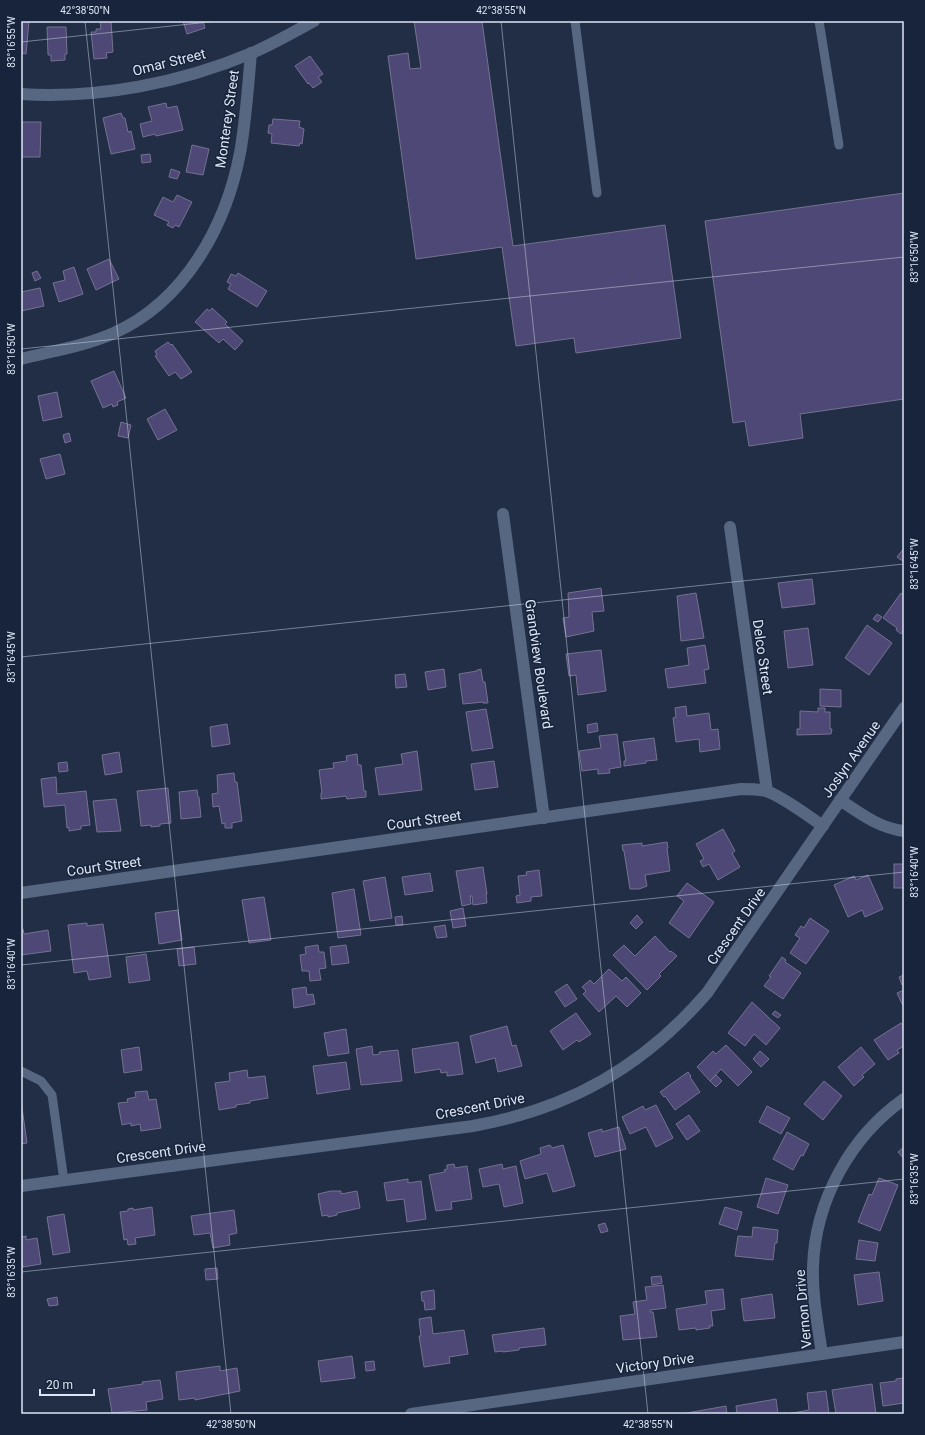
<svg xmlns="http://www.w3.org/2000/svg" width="925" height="1435" font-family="Roboto,sans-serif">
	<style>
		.building { fill: #4d4875; stroke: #747290 }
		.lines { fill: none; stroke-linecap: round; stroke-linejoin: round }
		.lane { stroke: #576782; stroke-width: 9 }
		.street { stroke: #576782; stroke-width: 12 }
		.ticks { fill: none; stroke: #dce5f5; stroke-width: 1; stroke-opacity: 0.45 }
		.labels { text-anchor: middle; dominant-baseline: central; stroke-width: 3; stroke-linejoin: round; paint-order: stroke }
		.street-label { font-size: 14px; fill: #dce5f5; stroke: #17243b }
		.neatline { fill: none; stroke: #dce5f5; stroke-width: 1.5 }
		.ticks-label { font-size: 10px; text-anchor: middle; fill: #dce5f5 }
	</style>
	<rect width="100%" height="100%" fill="#212e46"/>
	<g class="building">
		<path d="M21 21H29L26 54 21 53Z"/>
		<path d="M100 21H111L113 52 106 53 107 58 94 59 91 32H96V29H101Z"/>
		<path d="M183 21H203L205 28 187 34Z"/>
		<path d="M414 21H482L513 246 665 225 681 338 576 353 574 338 516 346 502 247 416 259 388 56 408 53 410 69 421 68Z"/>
		<path d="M47 27H66L67 54H65V60L51 61V55H48Z"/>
		<path d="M310 56 323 74 318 77 322 82 313 88 309 83 308 84 295 66Z"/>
		<path d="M166 103 167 108 177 106 183 130 156 136 155 134 143 137 140 124 152 121 148 107Z"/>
		<path d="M121 113 123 118H125L128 132 131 131 135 149 111 154 103 118Z"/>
		<path d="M273 119 300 121 299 127 304 129 302 144 300 143 299 146 271 143 272 134 268 133 269 125H272Z"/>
		<path d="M22 122H41L40 157H21Z"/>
		<path d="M192 145 209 149 203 175 186 172Z"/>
		<path d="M150 154 151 162 142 163 141 155Z"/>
		<path d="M171 169 180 172 177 179 169 177Z"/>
		<path d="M904 193V399L800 414 803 438 749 446 745 421 733 423 705 221Z"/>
		<path d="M177 195 192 202 179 227 175 225 173 228 167 225 169 222 154 215 163 197 173 202Z"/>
		<path d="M109 259 119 279 96 290 87 269Z"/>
		<path d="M74 267 83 294 59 302 53 283 65 280 63 271Z"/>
		<path d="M37 271 41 278 35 281 32 273Z"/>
		<path d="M238 273 267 291 257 307 228 289 231 284 227 282 231 274 236 276Z"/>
		<path d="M40 288 44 306 21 311V292Z"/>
		<path d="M212 308 227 322 225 324 243 341 235 350 223 339 219 343 195 322 207 309 210 311Z"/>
		<path d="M168 342 171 345 172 344 192 372 181 379 175 372 169 376 155 356 157 355 155 351Z"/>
		<path d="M114 371 126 398 117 402 118 405 113 407 112 404 103 408 91 381Z"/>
		<path d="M57 392 62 417 43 421 38 396Z"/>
		<path d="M165 409 177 430 158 440 147 419Z"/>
		<path d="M121 422 131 425 128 438 118 436Z"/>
		<path d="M69 433 71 441 65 443 63 435Z"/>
		<path d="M60 454 65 474 46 479 40 459Z"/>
		<path d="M904 548V562L897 557Z"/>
		<path d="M812 579 815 604 782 608 778 583Z"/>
		<path d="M601 588 604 611 592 612 594 631 566 637 563 618 569 617 568 593Z"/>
		<path d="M696 593 704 638 681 641 677 596Z"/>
		<path d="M901 593 904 595V630L901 634 896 630 897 628 883 618Z"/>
		<path d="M877 614 882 617 878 622 873 619Z"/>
		<path d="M867 625 892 643 869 675 845 658Z"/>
		<path d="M808 628 813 665 788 668 784 631Z"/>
		<path d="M705 645 709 669 704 670 706 683 668 688 665 669 689 665 687 648Z"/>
		<path d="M601 650 606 691 578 695 576 675 569 676 566 654Z"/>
		<path d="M444 669 446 687 428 690 425 672Z"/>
		<path d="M481 669 483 682H485L488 703H483V702L463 704 459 674 477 671V670Z"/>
		<path d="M405 674 407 687 396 688 395 675Z"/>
		<path d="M820 689 841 690V707L820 706Z"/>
		<path d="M686 706 687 716 709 713 711 730 718 729 720 749 700 752 699 739 676 742 673 718 676 717 675 708Z"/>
		<path d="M818 708H825V712H830V729H832L831 734 797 735V729H800V711L818 712Z"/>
		<path d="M486 709 493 748 472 751 466 712Z"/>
		<path d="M597 723 598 731 588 733 587 725Z"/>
		<path d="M227 724 230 744 212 747 210 727Z"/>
		<path d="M617 734 621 767 609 769 610 773 598 774V769L582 771 579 751 601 748 599 736Z"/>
		<path d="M654 738 657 760 646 761V763L624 766V761H626L623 742Z"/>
		<path d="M417 751 422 790 379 795 375 768 403 764 401 754Z"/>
		<path d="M119 752 122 772 105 775 102 755Z"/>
		<path d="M357 754 358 765H361L364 791H366V797L347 799 346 796 321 799V793H322L319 770 334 768 333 763 347 761 346 756Z"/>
		<path d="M494 761 498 787 475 790 471 764Z"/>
		<path d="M67 762 68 771 59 772 58 763Z"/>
		<path d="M234 773 235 782H237L242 821 232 823V828H225V823L222 824 219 806 213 807 212 794 218 793 217 775Z"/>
		<path d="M56 777 57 794 86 791 90 825 81 826V829L69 831V827L67 828 65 805 44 807 41 779Z"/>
		<path d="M168 788 171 823 160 824V826L151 827V825L141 826 137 791Z"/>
		<path d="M197 790 198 797H199L201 817 181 819 179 792Z"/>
		<path d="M116 799 121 831 97 832 93 801Z"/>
		<path d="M723 829 735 851 732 853 740 867 718 880 709 864 703 867 700 861 704 859 696 844Z"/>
		<path d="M667 842 668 848H667L670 871 645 875 647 886 639 889H630L624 851H623L622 845 642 843V846Z"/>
		<rect x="894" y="864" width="10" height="24"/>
		<path d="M483 867 487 894H486L487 903 473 905 472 896H470L471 904 462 906 456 871Z"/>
		<path d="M539 870 542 896 531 897V901L517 903 516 896 520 895 518 876 527 875 526 872Z"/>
		<path d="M430 873 433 891 405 895 402 877Z"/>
		<path d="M868 875 883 909 865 917 862 910 848 917 834 885 854 876 856 880Z"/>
		<path d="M385 877 392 918 370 921 363 881Z"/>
		<path d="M687 883 714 902 689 938 669 923 684 901 677 896Z"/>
		<path d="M354 889 361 935 338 938 332 893Z"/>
		<path d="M264 897 271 940 249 943 242 900Z"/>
		<path d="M463 908 466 926 453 928 450 911Z"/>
		<path d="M178 910 182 940 159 944 155 913Z"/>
		<path d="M637 915 643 922 636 929 630 923Z"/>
		<path d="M402 916 403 925H396L395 917Z"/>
		<path d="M810 918 829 931 806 964 790 953 800 938 795 935 801 926 804 928Z"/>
		<path d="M87 923V926L103 924 111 977 89 980 87 971 74 973 68 925Z"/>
		<path d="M445 925 447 937 437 938 434 927Z"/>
		<path d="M21 929H23L24 934 48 930 51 951 21 955Z"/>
		<path d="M655 936 670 952 671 951 677 956 659 974 661 976 647 990 613 955 624 945 635 956Z"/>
		<path d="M318 945 319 952H324L326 968 319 969 321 980 310 981 309 971H302L300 955 306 954 305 947Z"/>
		<path d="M346 945 349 963 332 965 330 947Z"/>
		<path d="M194 947 196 964 179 966 177 949Z"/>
		<path d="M146 954 150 980 129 983 126 957Z"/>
		<path d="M782 957 786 960 785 962 801 973 783 999 764 986 771 977 769 976Z"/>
		<path d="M609 969 622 981 626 977 641 993 627 1007 616 996 599 1012 583 994 586 991 582 987 590 980 594 984Z"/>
		<path d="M904 975V985H902L899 977Z"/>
		<path d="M567 984 577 999 565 1007 555 992Z"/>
		<path d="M306 987 307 995 313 994 315 1004 294 1008 292 989Z"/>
		<path d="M904 990V1008L897 993Z"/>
		<path d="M752 1002 780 1028 766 1045 754 1034 745 1046 728 1033Z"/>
		<path d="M775 1011 781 1015 778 1018 772 1014Z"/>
		<path d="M576 1013 591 1034 579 1042 577 1040 563 1050 550 1031Z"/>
		<path d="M901 1023 904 1027V1046L897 1050 899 1053 888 1060 874 1040Z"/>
		<path d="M507 1026 512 1046 516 1045 522 1066 498 1072 495 1058 476 1063 470 1036Z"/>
		<path d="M346 1029 349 1053 328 1056 324 1033Z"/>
		<path d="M458 1042 463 1074 447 1076V1072L441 1073 440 1069 415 1073 412 1049Z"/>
		<path d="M726 1045 752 1072 738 1086 721 1069 710 1081 697 1067 713 1051 716 1054Z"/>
		<path d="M372 1046 373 1055 380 1054 379 1052 398 1050 402 1081 361 1085 356 1049Z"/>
		<path d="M139 1047 142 1070 124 1073 121 1050Z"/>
		<path d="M861 1047 875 1064 862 1075 864 1077 854 1086 838 1067Z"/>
		<path d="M760 1051 769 1059 761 1067 753 1059Z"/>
		<path d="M346 1062 350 1089 317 1094 313 1066Z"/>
		<path d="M247 1070 248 1078 265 1076 268 1098 250 1101V1103L236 1105V1107L219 1110 215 1083 230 1081 229 1073Z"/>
		<path d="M688 1072 691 1076 690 1077 700 1092 675 1110 665 1096 664 1097 660 1092Z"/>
		<path d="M716 1075 722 1081 716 1087 710 1081Z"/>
		<path d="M824 1081 842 1096 823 1120 804 1104Z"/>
		<path d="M147 1091 149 1100 156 1099 161 1128 141 1131 140 1124 131 1126V1123L122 1125 118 1103 128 1102 127 1099 136 1097 135 1092Z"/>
		<path d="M21 1101 27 1143 21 1144Z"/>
		<path d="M656 1105 673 1138 656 1147 646 1127 630 1134 622 1117 643 1106 645 1110Z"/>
		<path d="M767 1106 790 1118 781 1134 759 1122Z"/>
		<path d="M689 1115 700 1131 687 1140 676 1124Z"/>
		<path d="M619 1127 626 1149 595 1157 588 1133 602 1129V1132Z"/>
		<path d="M787 1132 809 1144 803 1156 801 1155 793 1170 773 1159Z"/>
		<path d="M550 1145 552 1148 563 1145 575 1186 553 1192 547 1173 525 1179 520 1161 541 1154 540 1148Z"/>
		<path d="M904 1147V1159L898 1152Z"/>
		<path d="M454 1164 455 1168 467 1166 472 1199 451 1202 452 1209 436 1211 429 1175 445 1172 444 1170 447 1169V1165Z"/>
		<path d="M502 1164 503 1169 516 1166 523 1203 504 1207 499 1184 483 1187 479 1169Z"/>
		<path d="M766 1178 788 1185 778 1214 757 1207Z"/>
		<path d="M879 1178 898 1185 880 1231 858 1222 869 1194 872 1195Z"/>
		<path d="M408 1179V1183L421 1181 426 1219 407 1222 404 1199 387 1201 384 1183Z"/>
		<path d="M331 1191H341V1194L357 1191 360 1208 337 1213V1215L328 1217V1215L322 1216 318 1194Z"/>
		<path d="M152 1207 155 1235 135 1238 136 1244 128 1245 127 1239 124 1240 120 1212 128 1211V1209L133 1208V1210Z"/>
		<path d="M725 1207 742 1212 737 1230 719 1224Z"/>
		<path d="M234 1210 237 1233 229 1235 230 1245 213 1248 210 1233 194 1235 191 1216Z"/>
		<path d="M64 1214 70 1252 53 1255 47 1217Z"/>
		<path d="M605 1223 608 1231 601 1233 598 1225Z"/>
		<path d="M753 1227 778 1230 777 1243H775L773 1260 735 1256 738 1236 752 1237Z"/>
		<path d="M26 1236V1240L37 1238 41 1264 23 1267 21 1254V1237Z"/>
		<path d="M859 1240 878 1243 875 1261 856 1259Z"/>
		<path d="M217 1268 218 1279 206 1280 205 1269Z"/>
		<path d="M879 1272 883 1301 858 1305 854 1275Z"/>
		<path d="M661 1276 662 1283 652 1285 651 1277Z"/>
		<path d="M663 1285 666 1308 650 1310V1312H653L657 1337 623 1340 620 1316 635 1314 633 1302 647 1300 645 1287Z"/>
		<path d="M723 1289 725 1309 711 1311 713 1326H709L710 1328 696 1330V1328L679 1330 676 1309 707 1304 705 1291Z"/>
		<path d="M434 1290 435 1309 425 1310 424 1301H422L421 1292Z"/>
		<path d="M772 1294 775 1318 744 1321 741 1299Z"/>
		<path d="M57 1297 58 1305 49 1306 47 1299Z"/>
		<path d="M431 1317 433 1334 464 1330 468 1354 449 1357 450 1363 424 1367 419 1336H421L419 1319Z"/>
		<path d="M544 1328 546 1345 519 1348V1350L503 1352V1351L495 1352 492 1335Z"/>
		<path d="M352 1356 355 1378 321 1382 318 1361Z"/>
		<path d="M374 1361 375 1370 366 1371 365 1362Z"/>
		<path d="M220 1366V1371L237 1368 240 1391 195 1400V1398L179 1400 176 1372Z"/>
		<path d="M903 1378 904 1379V1403L883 1406 880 1383 896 1381V1379Z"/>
		<path d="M160 1380 163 1399 146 1402 147 1410 112 1413 108 1389 143 1384 142 1382Z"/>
		<path d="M872 1384 876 1414H836L832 1390Z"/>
		<path d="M826 1391 829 1414H787L809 1410 807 1393Z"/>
		<path d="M776 1399 778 1414H737L736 1406Z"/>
		<path d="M726 1406 727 1414H687V1413Z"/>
	</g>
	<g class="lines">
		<g class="lane">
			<path d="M575 21 597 193"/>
			<path d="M819 21 839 145"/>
			<path d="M21 1071 41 1081 52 1095 64 1181"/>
		</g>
		<g class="street">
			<path d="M21 94C98 99 181 83 252 53 273 44 294 32 314 21"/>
			<path d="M21 359C52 351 85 346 114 333 185 301 226 226 240 153 246 120 248 86 251 53"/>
			<path d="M503 514 544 818"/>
			<path d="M730 527 767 791"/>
			<path d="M840 800C861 814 879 828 904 831"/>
			<path d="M21 893 741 789C749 789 758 789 766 791 782 796 808 816 823 826"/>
			<path d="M21 1186 473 1126C569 1109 643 1067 707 993L904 708"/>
			<path d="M822 1354C818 1326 812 1296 813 1267 815 1201 850 1137 904 1099"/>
			<path d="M411 1414 904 1342"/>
		</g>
	</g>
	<path class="ticks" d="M85 21 231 1414M501 21 648 1414M21 42 218 21M21 349 904 257M21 657 904 564M21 965 904 872M21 1272 904 1179"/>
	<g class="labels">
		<g class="street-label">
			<text transform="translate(169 62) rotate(-14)">Omar Street</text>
			<text transform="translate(227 119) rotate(-82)">Monterey Street</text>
			<text transform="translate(763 657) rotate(82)">Delco Street</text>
			<text transform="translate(539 664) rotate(82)">Grandview Boulevard</text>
			<text transform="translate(851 759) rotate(-55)">Joslyn Avenue</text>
			<text transform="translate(424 820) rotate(-8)">Court Street</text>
			<text transform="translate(104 866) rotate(-8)">Court Street</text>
			<text transform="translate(736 926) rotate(-55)">Crescent Drive</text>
			<text transform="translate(480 1106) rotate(-11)">Crescent Drive</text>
			<text transform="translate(161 1152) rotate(-8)">Crescent Drive</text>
			<text transform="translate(803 1309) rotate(-95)">Vernon Drive</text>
			<text transform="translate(655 1363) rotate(-8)">Victory Drive</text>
		</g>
	</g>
	<rect width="925" height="1435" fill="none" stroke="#17243b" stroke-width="44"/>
	<path d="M40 1389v6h54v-6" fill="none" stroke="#dce5f5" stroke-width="2"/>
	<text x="46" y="1389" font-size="12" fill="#dce5f5" stroke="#17243b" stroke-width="3" paint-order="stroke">20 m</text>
	<rect x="22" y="22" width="881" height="1391" class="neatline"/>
	<g class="ticks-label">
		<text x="85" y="14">42°38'50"N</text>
		<text x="501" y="14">42°38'55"N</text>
		<text transform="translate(11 42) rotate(-90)" y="4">83°16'55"W</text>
		<text transform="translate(914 257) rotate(-90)" y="4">83°16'50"W</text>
		<text transform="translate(11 349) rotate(-90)" y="4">83°16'50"W</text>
		<text transform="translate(914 564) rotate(-90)" y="4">83°16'45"W</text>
		<text transform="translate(11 657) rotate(-90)" y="4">83°16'45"W</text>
		<text transform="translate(914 872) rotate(-90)" y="4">83°16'40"W</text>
		<text transform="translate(11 964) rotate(-90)" y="4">83°16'40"W</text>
		<text transform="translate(914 1179) rotate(-90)" y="4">83°16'35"W</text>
		<text transform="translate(11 1272) rotate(-90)" y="4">83°16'35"W</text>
		<text x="231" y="1428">42°38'50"N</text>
		<text x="648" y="1428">42°38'55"N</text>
	</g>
</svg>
